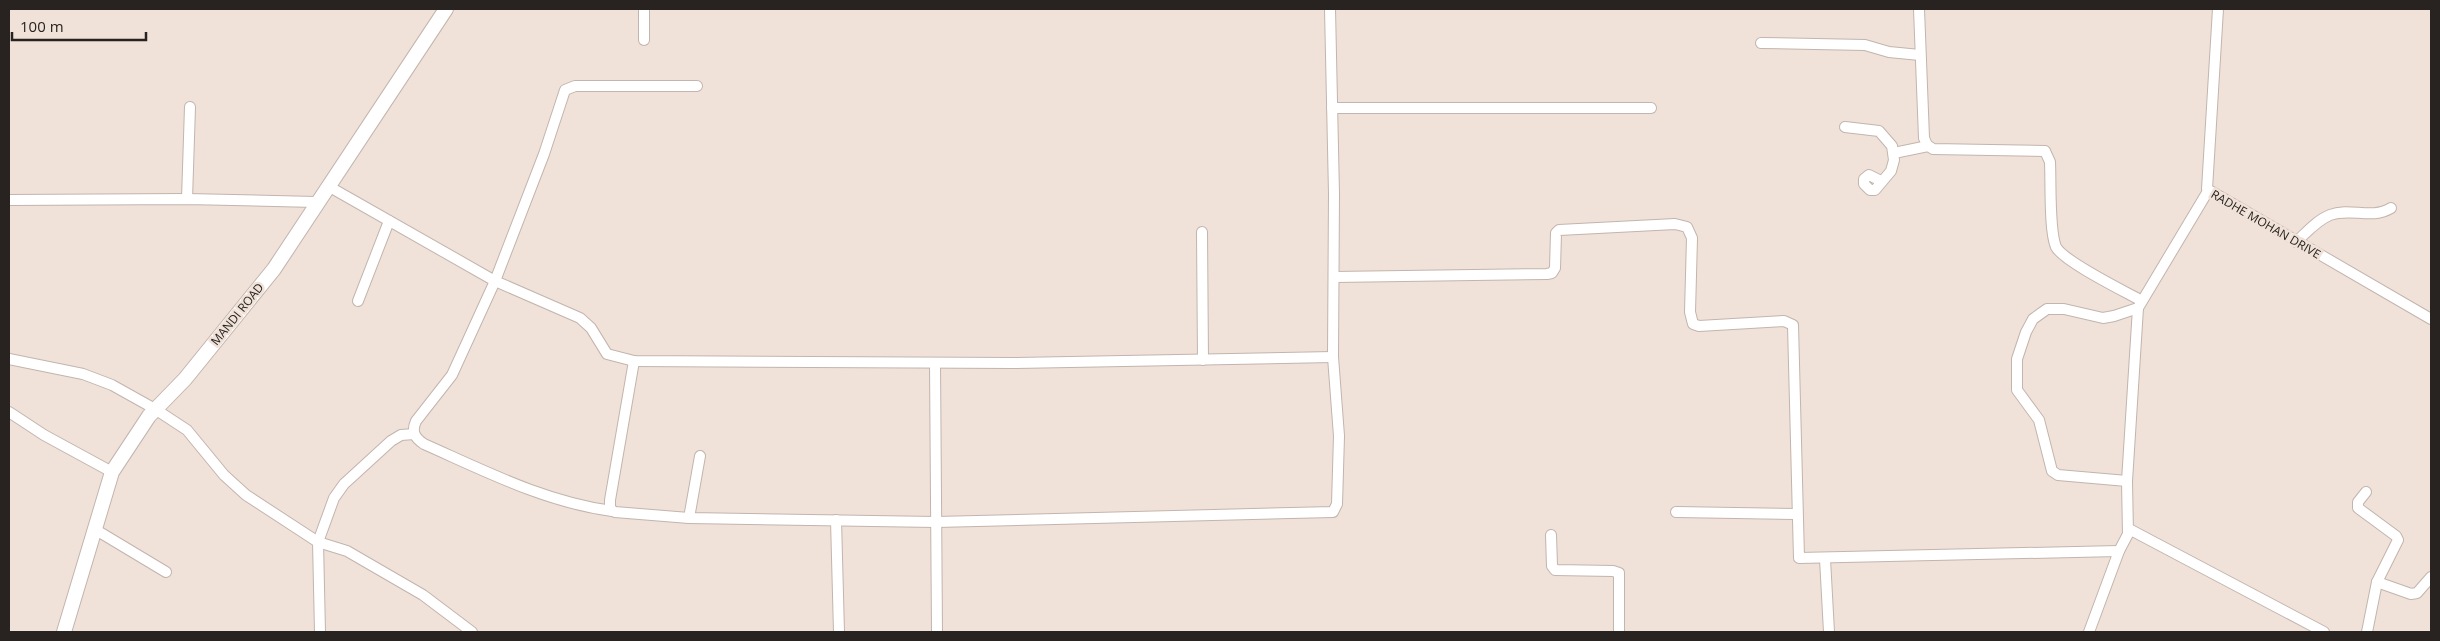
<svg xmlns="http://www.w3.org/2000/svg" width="2440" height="641" font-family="'Open Sans',sans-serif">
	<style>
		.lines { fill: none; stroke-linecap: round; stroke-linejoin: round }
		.street-casing { stroke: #c2b5ad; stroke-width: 12 }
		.secondary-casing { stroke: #c2b5ad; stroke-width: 16 }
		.street { stroke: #fff; stroke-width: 10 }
		.secondary { stroke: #fff; stroke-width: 14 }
		.labels { text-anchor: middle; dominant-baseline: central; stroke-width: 5; stroke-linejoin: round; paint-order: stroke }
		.street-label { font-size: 12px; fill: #282320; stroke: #f0e2d9 }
	</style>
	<rect width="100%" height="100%" fill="#f0e2d9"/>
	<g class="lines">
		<defs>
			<g id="street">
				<path d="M644 9V40"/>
				<path d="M1919 9 1924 138 1927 145 1933 149 2045 151 2050 162C2051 182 2049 231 2056 247 2063 261 2124 291 2140 300"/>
				<path d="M2218 9 2207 189 2431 319"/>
				<path d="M1761 43 1865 45 1889 52 1920 55"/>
				<path d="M1332 108H1651"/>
				<path d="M1845 127 1879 131 1892 146 1894 160 1891 171 1875 190H1870L1864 184V179L1869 175 1881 181"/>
				<path d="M1894 153 1928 146"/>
				<path d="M328 186 495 281 580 318 591 328 607 354 634 361 1014 363 1333 357"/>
				<path d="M187 199 190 107"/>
				<path d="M9 200 187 199 316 202"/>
				<path d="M1202 232 1203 360"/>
				<path d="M2296 242C2306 233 2317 220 2330 215 2351 207 2371 220 2391 208"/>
				<path d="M1334 277 1547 274 1552 273 1555 268 1556 233 1559 230 1675 224 1687 227 1692 238 1690 312 1693 324 1699 326 1784 321 1793 325 1799 558 2119 551"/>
				<path d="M358 301 389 221"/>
				<path d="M9 359 83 374 112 385 155 409 187 430 224 475 246 495 318 542 347 551 423 595 472 632"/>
				<path d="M634 361 610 500V509L615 512 689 518 936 522 1333 512 1337 504 1339 436 1333 357 1334 194 1330 9"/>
				<path d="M935 363 937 632"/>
				<path d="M9 412 44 435 112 472"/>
				<path d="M2127 481 2058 475 2052 471 2039 420 2017 390V359L2026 332 2033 319 2047 309H2064L2103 318 2114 316 2138 308"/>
				<path d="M2366 492 2358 502V508L2396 536 2398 540 2377 582 2367 632"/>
				<path d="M612 511C545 502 485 471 424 444 415 438 411 432 416 421L452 375 495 281 544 154 565 90 575 86H697"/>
				<path d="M1676 512 1796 514"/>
				<path d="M689 518 700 456"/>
				<path d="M836 520 839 632"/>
				<path d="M2129 529 2324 632"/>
				<path d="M96 530 166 572"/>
				<path d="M1551 535 1552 566 1555 570 1613 571 1619 573V632"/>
				<path d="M1825 559 1829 632"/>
				<path d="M2377 582 2411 594 2417 593 2431 577"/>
				<path d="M320 632 318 542 334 498 344 484 391 441 401 435 414 434"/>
				<path d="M2089 632 2119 551 2128 534 2127 481 2138 308 2208 191"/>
			</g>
			<path id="secondary" d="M64 632 112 472 149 416 185 379 274 269 446 9"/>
		</defs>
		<use href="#street" class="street-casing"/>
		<use href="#secondary" class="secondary-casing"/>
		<use href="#street" class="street"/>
		<use href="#secondary" class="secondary"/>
	</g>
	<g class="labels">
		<g class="street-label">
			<text transform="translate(2266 224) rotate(30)">RADHE MOHAN DRIVE</text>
			<text transform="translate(237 314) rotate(-51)">MANDI ROAD</text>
		</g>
	</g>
	<rect width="2440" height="641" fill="none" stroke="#282320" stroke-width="20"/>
	<path d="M12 32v8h134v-8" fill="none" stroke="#282320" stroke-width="2.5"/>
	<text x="20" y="32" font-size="15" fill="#282320" stroke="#f0e2d9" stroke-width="4" paint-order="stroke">100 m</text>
</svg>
